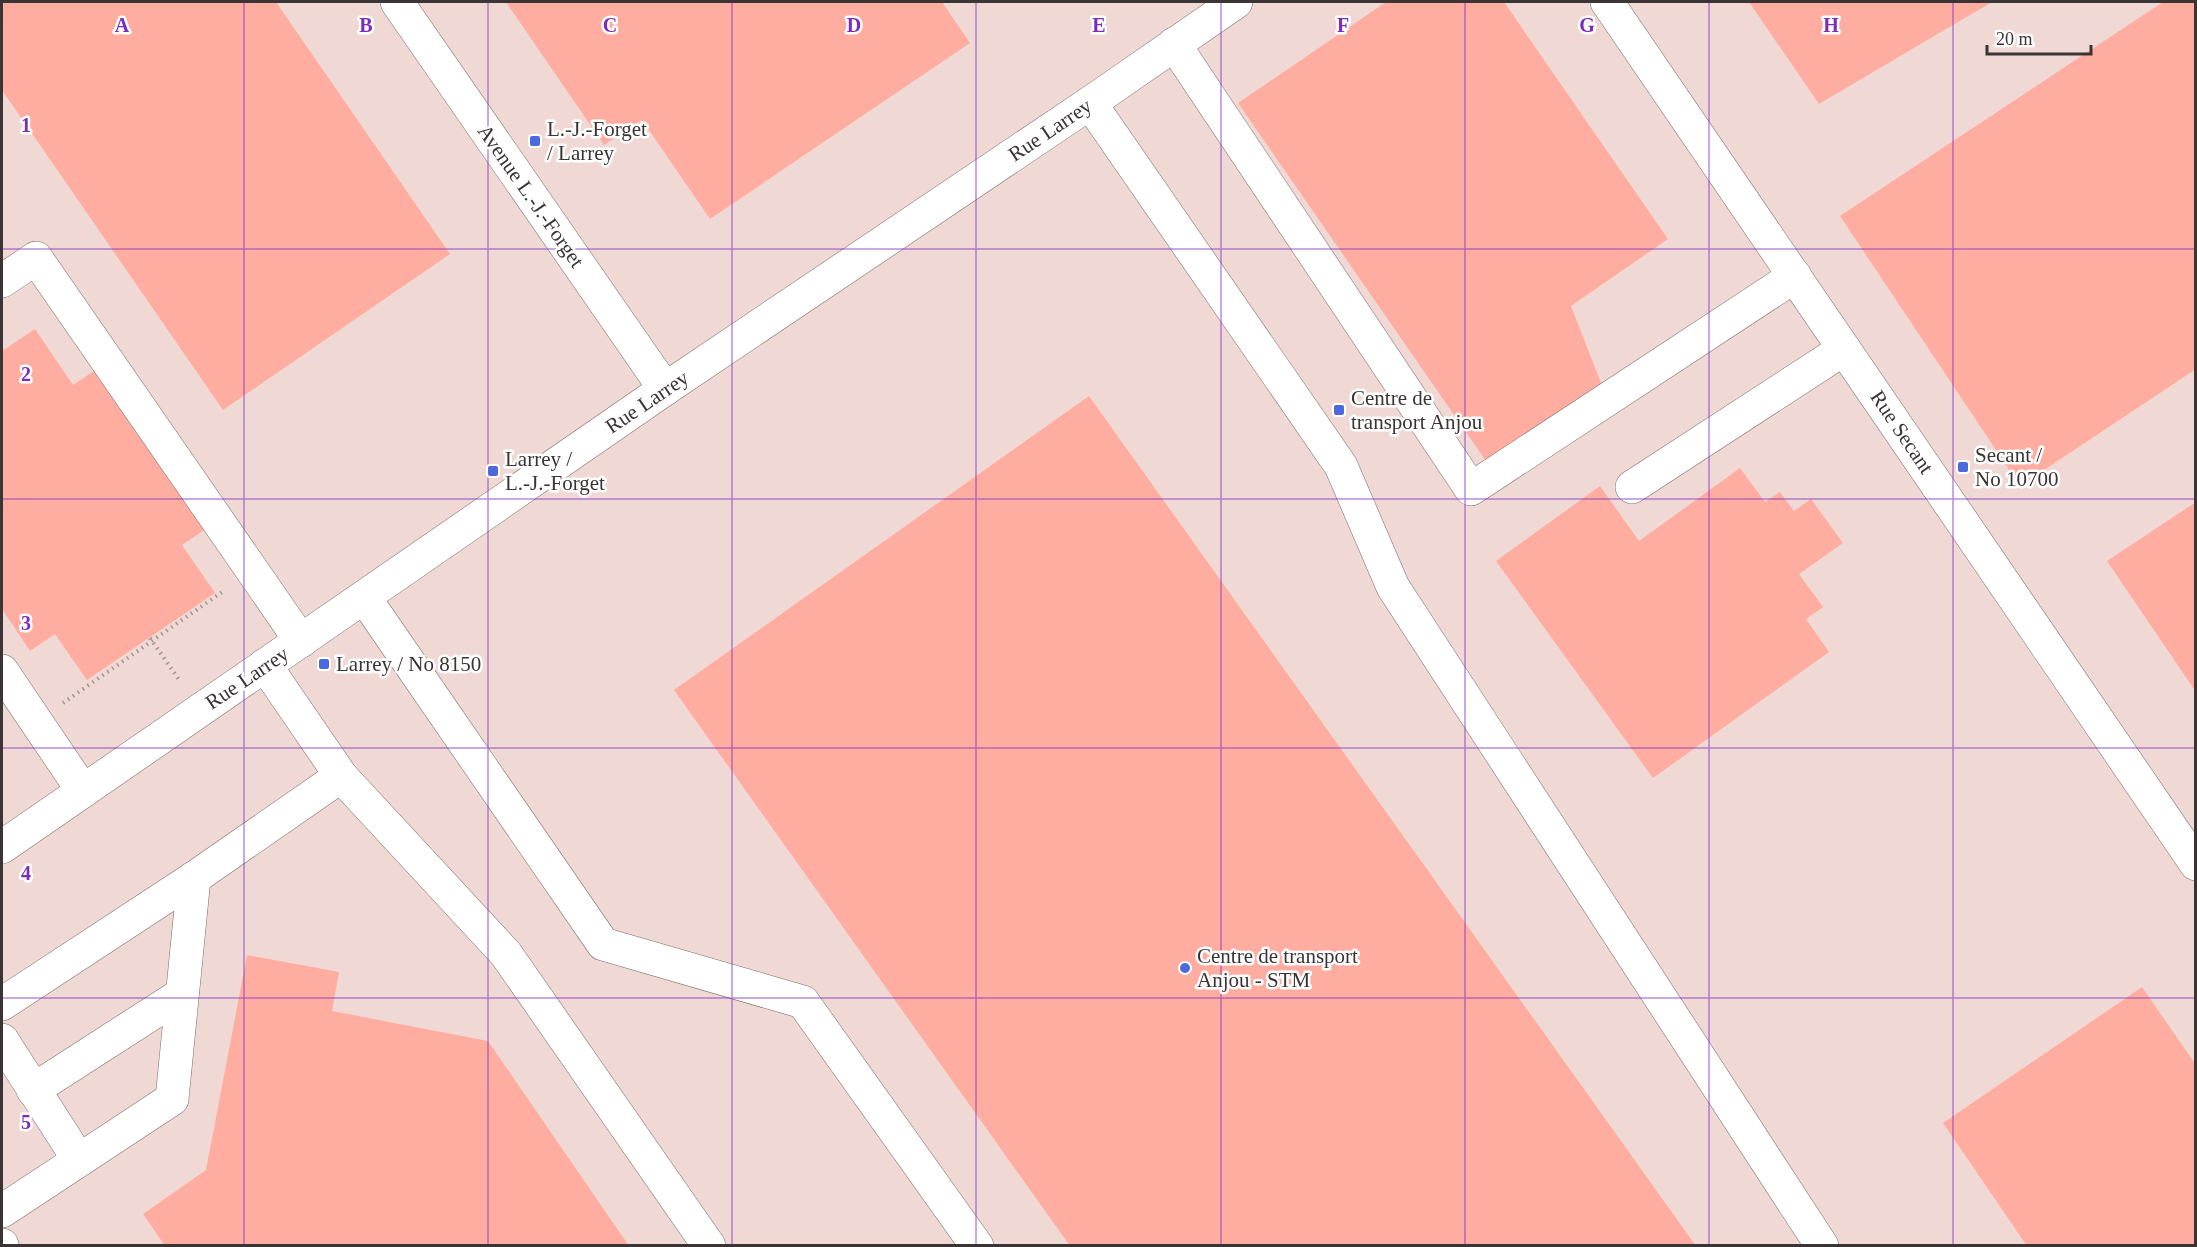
<svg xmlns="http://www.w3.org/2000/svg" width="2197" height="1247" font-family="Georgia,serif">
	<style>
		.built { fill: #f0d9d5 }
		.building { fill: #ffada0 }
		.lines { fill: none; stroke-linecap: round; stroke-linejoin: round }
		.minor-casing { stroke: #786c6a; stroke-width: 34 }
		.path { stroke: #9f9693; stroke-width: 4; stroke-dasharray: 1.5 4.5; stroke-linecap: butt }
		.minor { stroke: #fff; stroke-width: 33 }
		.grid { fill: none; stroke: #7b2cbf; stroke-width: 1.5; stroke-opacity: 0.55 }
		.poi-dot { fill: #4a6ade; stroke: #fff; stroke-width: 2 }
		.labels { text-anchor: middle; dominant-baseline: central; stroke-width: 5; stroke-linejoin: round; paint-order: stroke }
		.poi-label { font-size: 21px; fill: #3a3534; stroke: #fff; text-anchor: start }
		.street-label { font-size: 21px; fill: #3a3534; stroke: #fff }
		.grid-label { font-size: 20px; text-anchor: middle; font-weight: bold; fill: #7b2cbf; stroke: #fff; stroke-width: 5; stroke-linejoin: round; paint-order: stroke }
	</style>
	<rect width="100%" height="100%" fill="#f4e6e3"/>
	<rect class="built" x="2" y="2" width="2193" height="1243"/>
	<g class="building">
		<path d="M2 2H276L450 254 223 410 2 90Z"/>
		<path d="M506 2H942L970 43 710 219 642 120 604 145Z"/>
		<path d="M1386 2H1504L1668 239 1571 306 1601 383 1486 461 1238 103Z"/>
		<path d="M1749 2H1992L1819 104Z"/>
		<path d="M2163 2H2196V369L2020 486 1840 216Z"/>
		<path d="M35 329 73 385 94 371 204 530 182 545 215 593 87 680 55 634 30 651 2 609V351Z"/>
		<path d="M1089 396 1696 1246H1070L674 690Z"/>
		<path d="M1740 468 1765 502 1780 492 1794 511 1811 499 1843 543 1799 574 1823 607 1806 619 1829 652 1653 778 1496 561 1600 486 1639 541Z"/>
		<path d="M2196 502V692L2107 561Z"/>
		<path d="M247 955 339 972 332 1011 488 1041 629 1246H165L143 1214 206 1170Z"/>
		<path d="M2142 987 2196 1065V1246H2027L1943 1123Z"/>
	</g>
	<g class="lines">
		<defs>
			<g id="minor">
				<path d="M397 2 665 389"/>
				<path d="M1607 2 2196 864"/>
				<path d="M1174 44 1471 489 1795 276"/>
				<path d="M1090 103 1341 466 1393 587 1822 1246"/>
				<path d="M2 281 36 258 301 641"/>
				<path d="M1632 487 1844 349"/>
				<path d="M364 597 603 944 803 1002 977 1246"/>
				<path d="M265 665 341 776 506 954 709 1246"/>
				<path d="M2 671 83 791"/>
				<path d="M2 847 665 389 1090 103 1236 2"/>
				<path d="M2 1004 194 878"/>
				<path d="M2 1040 79 1160"/>
				<path d="M33 1090 182 994"/>
				<path d="M2 1211 172 1099 194 878 341 776"/>
				<path d="M2 1245V1246"/>
			</g>
		</defs>
		<use href="#minor" class="minor-casing"/>
		<g class="path">
			<path d="M150 638 180 681"/>
			<path d="M63 703 225 590"/>
		</g>
		<use href="#minor" class="minor"/>
	</g>
	<path class="grid" d="M244 2V1246M488 2V1246M732 2V1246M976 2V1246M1221 2V1246M1465 2V1246M1709 2V1246M1953 2V1246M2 249H2196M2 499H2196M2 748H2196M2 998H2196"/>
	<g class="poi-dot">
		<rect x="529" y="135" width="12" height="12" rx="3"/>
		<rect x="1333" y="404" width="12" height="12" rx="3"/>
		<rect x="1957" y="461" width="12" height="12" rx="3"/>
		<rect x="487" y="465" width="12" height="12" rx="3"/>
		<rect x="318" y="658" width="12" height="12" rx="3"/>
		<circle cx="1185" cy="968" r="6"/>
	</g>
	<g class="labels">
		<g class="poi-label">
			<text x="547" y="129">L.-J.-Forget<tspan x="547" dy="24">/ Larrey</tspan></text>
			<text x="1351" y="398">Centre de<tspan x="1351" dy="24">transport Anjou</tspan></text>
			<text x="1975" y="455">Secant /<tspan x="1975" dy="24">No 10700</tspan></text>
			<text x="505" y="459">Larrey /<tspan x="505" dy="24">L.-J.-Forget</tspan></text>
			<text x="336" y="664">Larrey / No 8150</text>
			<text x="1197" y="956">Centre de transport<tspan x="1197" dy="24">Anjou - STM</tspan></text>
		</g>
		<g class="street-label">
			<text transform="translate(1050 130) rotate(-34)">Rue Larrey</text>
			<text transform="translate(531 196) rotate(55)">Avenue L.-J.-Forget</text>
			<text transform="translate(647 402) rotate(-34)">Rue Larrey</text>
			<text transform="translate(1902 432) rotate(56)">Rue Secant</text>
			<text transform="translate(247 678) rotate(-34)">Rue Larrey</text>
		</g>
	</g>
	<g class="grid-label">
		<text x="122" y="32">A</text>
		<text x="366" y="32">B</text>
		<text x="610" y="32">C</text>
		<text x="854" y="32">D</text>
		<text x="1099" y="32">E</text>
		<text x="1343" y="32">F</text>
		<text x="1587" y="32">G</text>
		<text x="1831" y="32">H</text>
		<text x="26" y="132">1</text>
		<text x="26" y="381">2</text>
		<text x="26" y="630">3</text>
		<text x="26" y="880">4</text>
		<text x="26" y="1129">5</text>
	</g>
	<rect width="2197" height="1247" fill="none" stroke="#3a3534" stroke-width="6"/>
	<path d="M1987 45v9h104v-9" fill="none" stroke="#3a3534" stroke-width="3"/>
	<text x="1996" y="45" font-size="18" fill="#3a3534" stroke="#ffffff" stroke-width="4.5" paint-order="stroke">20 m</text>
</svg>
